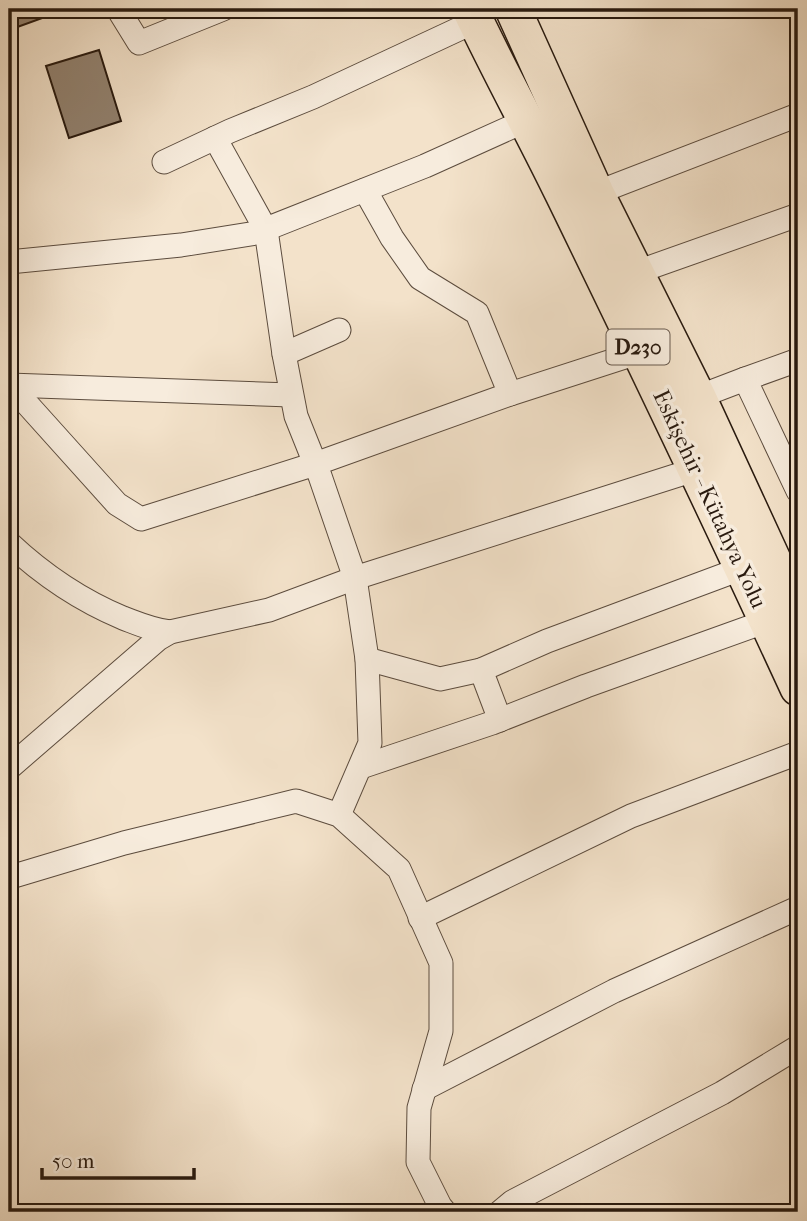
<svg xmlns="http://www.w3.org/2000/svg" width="807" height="1221" font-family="'IM FELL French Canon',serif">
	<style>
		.building { fill: #928270; stroke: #291a0f; stroke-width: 2 }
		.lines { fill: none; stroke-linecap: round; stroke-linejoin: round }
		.minor-casing { stroke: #5c4c3e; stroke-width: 25 }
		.highway-casing { stroke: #291a0f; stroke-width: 38 }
		.minor { stroke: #f7ecdd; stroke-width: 23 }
		.highway { stroke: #f3e2ca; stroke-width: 35 }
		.labels { text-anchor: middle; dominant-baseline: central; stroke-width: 7; stroke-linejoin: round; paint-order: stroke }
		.shield { fill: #f7ecdd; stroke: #67594d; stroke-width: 2 }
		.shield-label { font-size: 21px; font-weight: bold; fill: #291a0f }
		.street-label { font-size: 23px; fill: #291a0f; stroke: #f7ecdd }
	</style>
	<rect width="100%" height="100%" fill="#f3e2ca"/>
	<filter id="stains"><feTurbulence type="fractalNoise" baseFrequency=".00286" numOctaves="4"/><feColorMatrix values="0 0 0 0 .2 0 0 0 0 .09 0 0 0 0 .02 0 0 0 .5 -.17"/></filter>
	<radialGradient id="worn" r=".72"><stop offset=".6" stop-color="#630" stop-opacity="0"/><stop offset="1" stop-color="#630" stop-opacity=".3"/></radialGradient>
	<g class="building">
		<path d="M9 9H45L48 16 9 30Z"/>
		<path d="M99 50 121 121 69 138 46 66Z"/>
	</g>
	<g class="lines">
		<defs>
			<g id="minor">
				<path d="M118 9 139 43 223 9"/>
				<path d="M215 138 266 230 284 354 296 416 320 476 355 578 367 659 370 743 339 815"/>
				<path d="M164 162 230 131 313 97 476 21"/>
				<path d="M365 190 392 238 420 278 477 313 510 394"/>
				<path d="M596 193 798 115"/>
				<path d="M9 262 181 245 256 233 425 166 527 120"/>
				<path d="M637 272 798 215"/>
				<path d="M284 354 339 330"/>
				<path d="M745 379 798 360"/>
				<path d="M9 385 291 395"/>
				<path d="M10 385 117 504 141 519 315 464 510 394 640 352"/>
				<path d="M698 397 745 379 798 491"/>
				<path d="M9 543C43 575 80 600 123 618 139 624 152 630 170 632"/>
				<path d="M367 659 440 679 481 670"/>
				<path d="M500 720 481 670 547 641 743 568"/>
				<path d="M361 767 492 723 586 686 767 621"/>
				<path d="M9 768 158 639 170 632 269 610 355 578 697 469"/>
				<path d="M9 876H14L124 843 296 801 339 815 399 869 441 963V1031L419 1108 418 1162 440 1206 445 1212"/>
				<path d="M420 918 631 816 798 753"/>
				<path d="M424 1089 614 991 798 908"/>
				<path d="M500 1212 512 1202 722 1093 798 1047"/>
			</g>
			<g id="highway">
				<path d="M470 9C499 71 533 132 563 194 643 358 722 523 798 688"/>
				<path d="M513 9 596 193 698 397 798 614"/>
			</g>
		</defs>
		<use href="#minor" class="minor-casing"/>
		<use href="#highway" class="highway-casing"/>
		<use href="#minor" class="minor"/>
		<use href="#highway" class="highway"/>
	</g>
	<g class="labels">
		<rect class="shield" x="606.5" y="329.5" width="63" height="35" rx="5"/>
		<g class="shield-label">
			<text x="638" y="347">D230</text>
		</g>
		<g class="street-label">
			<text transform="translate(710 499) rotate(65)">Eskişehir - Kütahya Yolu</text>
		</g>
	</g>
	<rect width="807" height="1221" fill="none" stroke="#f3e2ca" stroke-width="35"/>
	<rect x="10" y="10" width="786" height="1200" fill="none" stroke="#291a0f" stroke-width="3.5"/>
	<rect x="18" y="18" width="772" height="1186" fill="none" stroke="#291a0f" stroke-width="2"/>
	<path d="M42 1168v10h152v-10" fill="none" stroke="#291a0f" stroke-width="3.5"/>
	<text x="52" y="1168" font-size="21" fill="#291a0f" stroke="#f7ecdd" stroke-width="5" paint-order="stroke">50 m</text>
	<rect width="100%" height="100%" filter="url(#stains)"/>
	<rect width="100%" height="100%" fill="url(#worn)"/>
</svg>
